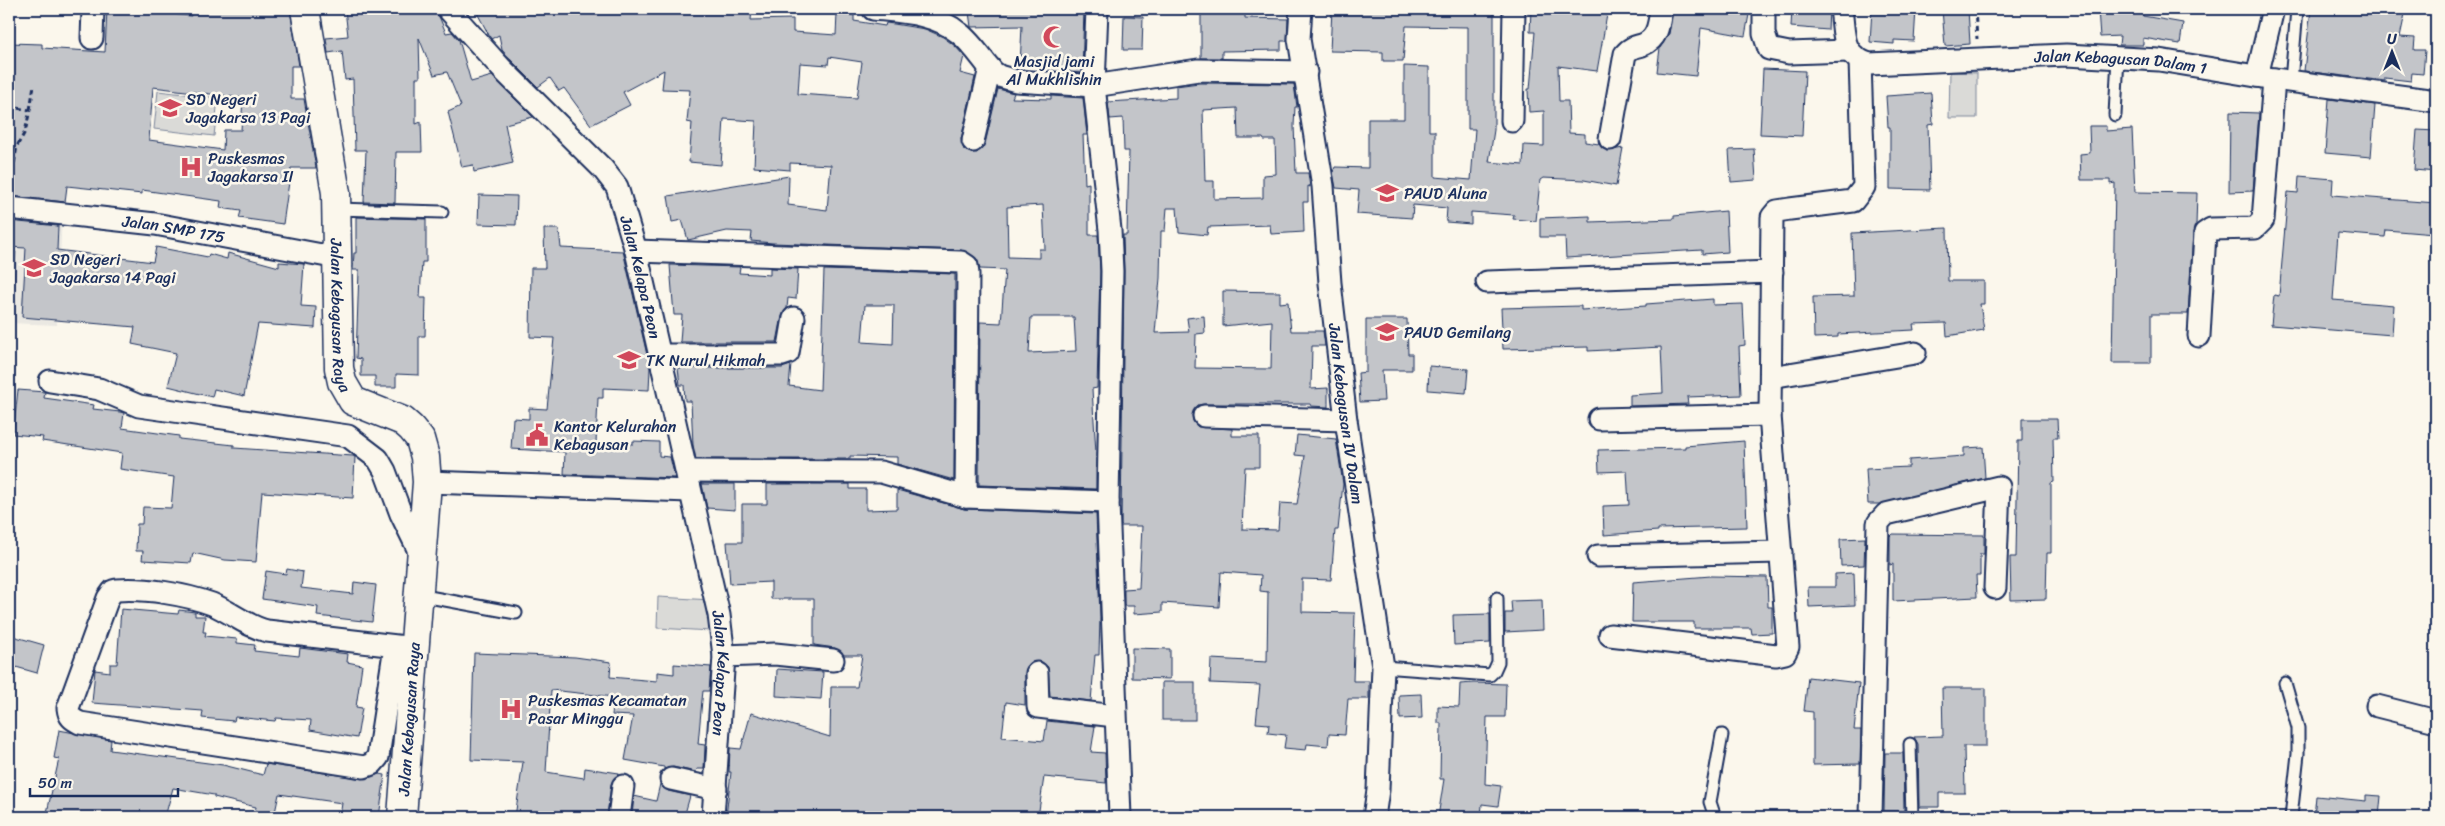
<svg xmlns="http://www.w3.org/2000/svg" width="2445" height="826" font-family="Sriracha,sans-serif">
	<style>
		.built { fill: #eae8e2 }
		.green { fill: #dadad7; stroke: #7a849a }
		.building { fill: #c3c5c9; stroke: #1b2f5e; fill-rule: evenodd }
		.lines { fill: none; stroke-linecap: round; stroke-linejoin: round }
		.service-casing { stroke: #1b2f5e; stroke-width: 15 }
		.minor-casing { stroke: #1b2f5e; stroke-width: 25 }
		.secondary-casing { stroke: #1b2f5e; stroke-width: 31 }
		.path { stroke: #1b2f5e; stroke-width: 3; stroke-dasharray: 5 4; stroke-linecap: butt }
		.service { stroke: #fbf7ec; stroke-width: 11 }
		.minor { stroke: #fbf7ec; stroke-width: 21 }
		.secondary { stroke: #fbf7ec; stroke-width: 28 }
		.labels { text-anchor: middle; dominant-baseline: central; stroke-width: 5; stroke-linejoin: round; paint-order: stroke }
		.poi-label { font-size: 16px; fill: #1b2f5e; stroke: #fbf7ec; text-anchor: start }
		.street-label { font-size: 16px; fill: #1b2f5e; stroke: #fbf7ec }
	</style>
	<rect width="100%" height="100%" fill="#fbf7ec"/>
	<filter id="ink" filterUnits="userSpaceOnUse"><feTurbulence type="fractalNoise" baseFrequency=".02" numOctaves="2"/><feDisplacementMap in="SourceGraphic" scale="10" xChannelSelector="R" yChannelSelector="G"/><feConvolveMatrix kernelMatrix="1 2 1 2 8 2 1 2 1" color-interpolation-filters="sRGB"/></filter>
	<g filter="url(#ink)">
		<path class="built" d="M9 211 62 213 57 325 9 323Z"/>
		<g class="green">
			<path d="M1950 72 1977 73V118H1949Z"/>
			<path d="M158 91 218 98 214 136 154 129Z"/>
			<path d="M9 252H16L13 301H9Z"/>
			<path d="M658 597 712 600 711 631 657 628Z"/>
		</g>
		<g class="building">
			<path d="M107 9H140V11L191 16V9H290L299 66H291V99H304L316 168H291L283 224 239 218 241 211 220 208 221 201 142 190V194L67 186 65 202 9 196V43L42 44V48L105 52ZM153 87 243 98 241 130H224L223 150 149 140Z"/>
			<path d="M345 9H436L446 33 452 32 459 40 471 82 492 76 533 117 505 124 513 163 474 172 473 165 462 167 448 112 461 106 447 72 434 75 419 38 420 78H416V124L421 122 422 152H396L395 203 364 202 366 150H355L353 79 345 80 342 51 328 53 326 38 348 36Z"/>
			<path d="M475 9H752L751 20 793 19V32L836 35 837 14 854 15V21L885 26 886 23 894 24 925 29 943 37 955 46 964 56 960 73 975 77 961 139 964 150 971 153H977L985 144 998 89 1014 93 1012 98 1051 99V96L1083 98 1087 135H1083L1085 184 1089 183V235H1098L1100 271 1097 388 1092 389 1096 453V489L979 485 980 322 1001 323 1005 270 980 269 977 259 961 250 773 243 751 241 752 232 727 231 688 240 682 220 672 222 668 196 789 176 788 205 827 210 831 165 790 163V170L754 167 756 121 724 119 721 165 689 162 692 123 687 122 690 90 662 89 664 70 623 92 630 105 591 125 564 88 559 91 550 78 538 87 511 60 502 50 499 35 491 39ZM829 57 862 62 857 98 798 94 800 63 828 65ZM1043 205 1045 249H1039V258L1008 257 1007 207ZM1031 317H1074L1076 351 1029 353Z"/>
			<path d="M972 9H1084L1082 73 1050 71V68L1020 65 1022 26 971 27 969 12 972 11Z"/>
			<path d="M1238 9 1245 10V18L1288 19 1287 41H1281V50L1222 51V58H1201V10Z"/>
			<path d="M1332 9H1494V130L1489 162 1523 165 1524 145 1544 146V111L1529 112 1528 89H1530L1535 32H1530L1531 9H1608L1597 71 1558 66 1559 101H1568L1569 133 1585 134V142L1599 144 1607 151 1623 148 1616 186 1584 180 1543 178 1540 180 1536 221 1513 219 1514 215 1471 212V224L1446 222 1447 208 1413 205 1412 218 1357 214 1359 190 1336 188 1333 172 1335 167 1368 168V119H1404V66L1429 67V131H1435V177L1471 180 1475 129H1468V27L1406 26 1403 61H1383V52L1330 51Z"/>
			<path d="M1673 9H1750L1745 36 1701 28 1696 76 1657 72 1660 48 1669 34Z"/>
			<path d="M1792 9H1829L1828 30 1791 27Z"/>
			<path d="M1872 9H1916L1914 41 1894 40V44L1870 42Z"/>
			<path d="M1942 9H1968L1970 44 1945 46Z"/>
			<path d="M2098 9H2143V16L2183 23 2180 44 2143 38V45H2119L2120 36 2100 37Z"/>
			<path d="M2311 9 2333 11 2334 9H2406L2400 37 2415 38 2414 50H2425L2423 74 2412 73 2411 81 2385 78V81L2304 71Z"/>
			<path d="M1124 16 1143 17 1142 50H1123Z"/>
			<path d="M1763 69 1805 71 1802 136 1760 134Z"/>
			<path d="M1199 83 1294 84 1297 107H1295L1294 126 1296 173H1308L1310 187 1308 186V202H1303L1304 232 1271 234 1270 225 1208 227 1207 235 1179 232 1177 208H1167L1165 231H1161L1160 278 1155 333 1189 332 1187 318 1204 316 1205 333 1196 334 1195 368 1271 369 1272 321 1223 326V291L1280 292V303L1288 302 1291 331H1323L1325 346H1312L1311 389 1328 388V407L1311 406 1310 404H1204L1198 405 1192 415 1193 421 1198 427 1232 429V436H1259V467H1245L1242 529 1278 530 1280 503 1297 504 1305 456 1295 455 1297 435 1336 439 1343 484 1338 530H1335L1331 580 1302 579V612L1355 613 1353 681H1369V699H1348L1345 735 1329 734 1328 746 1307 744 1306 750 1284 748 1286 735 1268 733 1269 724 1256 723 1260 685 1210 683 1211 659 1267 662 1268 592 1260 591 1261 575 1221 572 1219 607 1162 603V612L1134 614V606H1124V589L1139 588 1142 526H1121L1124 271 1123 235H1127L1129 151H1124L1123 118 1110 119 1108 102 1176 98V86ZM1237 108 1238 138H1263L1264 140H1275L1276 174 1263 175V198L1214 199V181H1205L1203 110Z"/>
			<path d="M1931 93 1933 124 1928 125 1930 190 1890 189V127H1888L1886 96Z"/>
			<path d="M2329 99 2375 105 2371 157 2325 153Z"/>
			<path d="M2230 112 2259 113 2253 191 2229 192Z"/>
			<path d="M2089 126H2106V131L2132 129 2135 192 2197 193 2196 225 2193 232 2188 314H2151V363H2112L2115 183 2110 184V180H2081L2080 154 2090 153Z"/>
			<path d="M2417 130 2436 131V172L2414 170Z"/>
			<path d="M1754 149 1756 180 1731 182 1729 150Z"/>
			<path d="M2299 176 2333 179 2332 195 2436 203 2434 234 2386 230 2385 237 2338 233 2333 300 2394 305 2392 335 2271 325 2274 295 2279 296 2288 192 2298 193Z"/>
			<path d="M479 195 517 196 516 225 478 224Z"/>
			<path d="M1726 211 1728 252 1702 254V250L1566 258 1565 237H1540V218L1590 216V222L1674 219V216Z"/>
			<path d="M356 217 426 219V262H422L420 298H426L425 336H419V375L396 374V387H375V376H361V359L356 358 359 270H353L354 253H356Z"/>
			<path d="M9 221 58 226 57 250 153 262 156 247 208 257 209 254 227 259 228 253 279 267V262L304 264 301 306 316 307 315 328 258 324 244 396 214 389 212 397 168 386 176 353 132 344 135 327 22 317 26 248 9 247Z"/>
			<path d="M1947 228 1948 281H1984V304H1980L1984 330 1947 336 1946 323 1913 324 1914 330 1838 334V337L1814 338 1813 297 1854 296V294L1852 233Z"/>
			<path d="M544 229H559L561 248 623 251 650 368 649 390 603 388V398H598L596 443 633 444V441L659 442V456L670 457 675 478 564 474 565 452 511 449 513 418 529 419V408L547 409 554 338 530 337 531 268H545Z"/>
			<path d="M670 265 740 267 739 273 770 275V268L798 269 796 299 788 298 787 308 782 316 777 342H680L682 315H674Z"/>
			<path d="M824 270 955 274 954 480 897 464V457L850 456V459H696L693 445 691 401H685L684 385H680L678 368H782L791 365 789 386 820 390ZM865 305H894L893 344 862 342Z"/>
			<path d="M1713 299V305L1743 304 1745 345 1739 346 1741 395 1687 397 1688 404 1630 406V395L1663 393 1661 347 1588 351V347L1503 349 1501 308 1581 306V310L1646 306V304Z"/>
			<path d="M1366 319H1407L1408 354H1412V370H1382L1384 401 1360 402 1358 373 1366 372Z"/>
			<path d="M1429 366 1468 369 1466 393 1428 390Z"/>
			<path d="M18 390 45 392 44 398 94 405 93 409 120 412 124 413 122 428 179 436V439L234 445V448L353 456 355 457 353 498 262 492 256 562 225 560 193 553 191 563 142 560 143 551H136L137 524H142L143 507 171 508 174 477 120 469 122 453 42 441 43 437 13 434Z"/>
			<path d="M2022 419H2057L2058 438H2053L2054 482 2051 483V553H2047L2046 599 2011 600 2010 557H2016L2018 441H2022Z"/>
			<path d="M1744 441 1747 527 1658 529V531L1604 535 1603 506 1629 505 1627 471 1599 472 1598 450 1685 448V446Z"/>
			<path d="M1983 447 1985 478 1880 504H1868L1866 469 1909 467V460L1964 456V448Z"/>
			<path d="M702 484H735V510L707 508Z"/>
			<path d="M767 484H850V489H866V510L897 509V490L965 509 1096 514 1100 617 1099 655H1095L1091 701 1050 696 1048 667 1042 662H1031L1025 673V705L1006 702 1002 737 1044 741 1047 721 1095 726 1091 752 1105 753 1106 783 1044 777 1038 817H940L941 815 909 811 908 817H726L731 772H729L730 748 741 749 751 713 830 737 831 687H857L862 655H844L835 648 814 645V599H771V582L730 584 727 542H742V504H767Z"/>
			<path d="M1893 534 1984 535V554H1980V575H1976L1977 597 1893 601V564L1890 565V537Z"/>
			<path d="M1865 538 1864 565 1841 566 1840 539Z"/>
			<path d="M287 569 303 572 301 588 353 594 354 582 376 585 372 622 317 616 318 607 262 599 266 571 286 574Z"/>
			<path d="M1854 573 1855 605 1809 607 1808 587H1835V574Z"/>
			<path d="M1711 576 1767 577 1768 607H1772V633L1752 634 1751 628H1694V622H1632L1633 582Z"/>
			<path d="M1542 600 1543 630 1505 632V613H1512L1511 601Z"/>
			<path d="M121 609 178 614 179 610 195 612V616H205L203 632H206L205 636 237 639V643L255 645 254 651 299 656 300 648 348 654 347 662 362 665 356 707 362 708 357 738 310 730 311 720 276 718 275 721 235 717 234 721 202 718 203 711 92 703 95 670 110 672V664H117Z"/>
			<path d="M1490 614V643L1454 645 1453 615Z"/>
			<path d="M9 635 44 645 37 673 9 665Z"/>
			<path d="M1132 648 1170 649V679L1132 678Z"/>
			<path d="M474 653 575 657 611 662 610 677 657 681V672L674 674V664L711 667 709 691H703L702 700 698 744 705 745 704 769H697L696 772 673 767 664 769V767L625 760 633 716 612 715 614 697 551 690 546 772 584 778 585 768 619 773 611 784 607 817H515L523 762 471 760Z"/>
			<path d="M777 669 823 672 821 699 776 696Z"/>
			<path d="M1808 677 1859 683 1854 730H1861L1860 764 1813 765V712L1804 711Z"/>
			<rect x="1162" y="682" width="33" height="38"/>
			<path d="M1474 683 1506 684 1505 717H1487L1485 784 1501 786 1498 806 1482 804 1481 817H1438L1444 779H1440L1441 723H1438V706L1459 707 1460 684Z"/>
			<path d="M1942 688H1986V746H1964L1965 793H1939V807H1919L1918 744 1914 737 1943 736Z"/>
			<path d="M1421 694 1422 718 1400 719 1399 695Z"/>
			<path d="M59 730 111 740 110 750 223 765 263 775 266 764 362 779 379 774 385 775 379 817H340L342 803 279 794 274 817H254L256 807 214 797V795L173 788 165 817H46L59 759 54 758Z"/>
			<path d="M1885 753H1903L1904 811H1884Z"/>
			<path d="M660 784 668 791 690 796 684 817 632 816 634 796 656 801Z"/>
			<path d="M2366 795 2381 796 2379 817H2314L2316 796 2366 801Z"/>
		</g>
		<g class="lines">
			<defs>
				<g id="service">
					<path d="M2291 81 2297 9"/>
					<path d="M2115 115 2118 57"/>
					<path d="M336 209 442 212"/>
					<path d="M418 595 516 613"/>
					<path d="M1383 667 1490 675 1494 671 1498 662 1497 598"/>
					<path d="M2285 683 2298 728V754L2291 817"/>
					<path d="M1910 744 1912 817"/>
					<path d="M1715 817 1710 802 1722 735"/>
				</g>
				<g id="minor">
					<path id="s1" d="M448 9 502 69 603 169 617 187 636 251 719 615 724 656 713 817"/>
					<path d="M873 9C902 12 935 13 959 33 972 43 982 59 993 72L999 76 1016 81 1094 86 1198 70 1306 72"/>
					<path d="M1097 9 1094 86 1110 230 1112 271 1108 502 1120 817"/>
					<path id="s2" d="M1301 9 1299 39 1323 186 1330 283 1346 420 1383 667 1378 790 1374 817"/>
					<path d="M1764 9V34L1769 49 1789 53 1848 51"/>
					<path id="s3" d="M1841 9C1845 35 1840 54 1869 64L2066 55 2159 60 2274 79 2436 101"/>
					<path d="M92 38 93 9"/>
					<path d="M2257 76 2273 9"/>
					<path d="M1512 121 1514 9"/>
					<path d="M1610 139 1625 54C1630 48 1634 47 1642 45 1658 39 1659 24 1661 9"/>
					<path d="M973 141 990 68"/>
					<path id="s4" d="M9 208 155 224 338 258"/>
					<path d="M636 251 961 262 967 266 968 274 966 497"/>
					<path d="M1487 282 1772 272"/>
					<path d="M2199 336 2205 233 2211 229 2255 228 2263 220 2274 79"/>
					<path d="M660 355H782L788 353 794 318"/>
					<path d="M1771 377 1915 353"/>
					<path d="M50 381 99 389 139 406 348 436 378 459 385 471 401 514 421 555"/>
					<path d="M1204 416 1346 420"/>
					<path d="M1599 419 1770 415"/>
					<path d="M687 471 881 472 966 497 1108 502"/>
					<path d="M427 482 690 491"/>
					<path d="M1598 556 1781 552"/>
					<path d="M1610 635 1776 655 1785 653 1788 647 1770 415 1772 217 1777 211 1790 209 1853 201 1864 187 1860 61"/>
					<path d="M395 646 378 757 372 764 364 767 80 723C72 719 69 717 68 708L108 598 113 591 117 590C146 588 184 594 212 604 231 612 246 626 267 631L414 648"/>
					<path d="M724 656 775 654 833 660"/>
					<path d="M1037 673 1038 707 1115 716"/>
					<path d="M2377 706 2436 721"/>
					<path d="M671 779 716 789"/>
					<path d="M619 817 623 786"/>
					<path d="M1871 817 1878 523 1886 514 1999 487 1995 588"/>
				</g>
				<g id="secondary">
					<path id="s5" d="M305 9 336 193 339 368 342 382 353 401 403 421 411 428 420 439 425 457 427 482 402 817"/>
				</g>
			</defs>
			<use href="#service" class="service-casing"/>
			<use href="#minor" class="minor-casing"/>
			<use href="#secondary" class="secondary-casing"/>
			<g class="path">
				<path d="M1975 9 1977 39"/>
				<path d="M9 107 30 110 25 132 17 146 10 189"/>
				<path d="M30 110 34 85"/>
			</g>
			<use href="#service" class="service"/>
			<use href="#minor" class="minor"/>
			<use href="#secondary" class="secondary"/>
		</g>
	</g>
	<defs>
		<symbol id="mosque-bare" viewBox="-9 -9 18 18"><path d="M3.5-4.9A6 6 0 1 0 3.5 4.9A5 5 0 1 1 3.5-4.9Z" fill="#d1495b" stroke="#fbf7ec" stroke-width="2.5" paint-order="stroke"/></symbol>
		<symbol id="school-bare" viewBox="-9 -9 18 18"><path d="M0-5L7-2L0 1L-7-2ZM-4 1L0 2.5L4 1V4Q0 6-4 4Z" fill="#d1495b" stroke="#fbf7ec" stroke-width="2.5" paint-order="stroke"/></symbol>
		<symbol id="hospital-bare" viewBox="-9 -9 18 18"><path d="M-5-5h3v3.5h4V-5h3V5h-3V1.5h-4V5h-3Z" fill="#d1495b" stroke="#fbf7ec" stroke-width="2.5" paint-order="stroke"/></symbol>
		<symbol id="civic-bare" viewBox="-9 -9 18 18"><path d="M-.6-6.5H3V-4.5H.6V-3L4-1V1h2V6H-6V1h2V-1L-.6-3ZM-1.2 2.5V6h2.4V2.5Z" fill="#d1495b" stroke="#fbf7ec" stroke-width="2.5" paint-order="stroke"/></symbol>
	</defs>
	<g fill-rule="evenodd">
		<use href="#mosque-bare" x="1038" y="21" width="32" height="32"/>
		<use href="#school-bare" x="154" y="92" width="32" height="32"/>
		<use href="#hospital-bare" x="175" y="151" width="32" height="32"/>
		<use href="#school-bare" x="1371" y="177" width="32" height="32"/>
		<use href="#school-bare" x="18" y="252" width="32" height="32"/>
		<use href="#school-bare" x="1371" y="316" width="32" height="32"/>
		<use href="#school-bare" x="613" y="344" width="32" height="32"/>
		<use href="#civic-bare" x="521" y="419" width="32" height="32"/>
		<use href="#hospital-bare" x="495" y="693" width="32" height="32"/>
	</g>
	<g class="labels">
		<g class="poi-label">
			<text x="1054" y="61" text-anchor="middle">Masjid jami<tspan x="1054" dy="18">Al Mukhlishin</tspan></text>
			<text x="186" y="99">SD Negeri<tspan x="186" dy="18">Jagakarsa 13 Pagi</tspan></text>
			<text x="208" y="158">Puskesmas<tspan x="208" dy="18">Jagakarsa II</tspan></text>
			<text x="1404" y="193">PAUD Aluna</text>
			<text x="50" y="259">SD Negeri<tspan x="50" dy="18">Jagakarsa 14 Pagi</tspan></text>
			<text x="1404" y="332">PAUD Gemilang</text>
			<text x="646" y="360">TK Nurul Hikmah</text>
			<text x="554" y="426">Kantor Kelurahan<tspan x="554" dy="18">Kebagusan</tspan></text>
			<text x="528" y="700">Puskesmas Kecamatan<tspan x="528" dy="18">Pasar Minggu</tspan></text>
		</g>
		<g class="street-label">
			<text stroke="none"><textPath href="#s3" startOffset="319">Jalan Kebagusan Dalam 1</textPath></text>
			<text stroke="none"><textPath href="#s4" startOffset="166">Jalan SMP 175</textPath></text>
			<text stroke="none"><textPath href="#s1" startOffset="339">Jalan Kelapa Peon</textPath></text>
			<text stroke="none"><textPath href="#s5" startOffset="309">Jalan Kebagusan Raya</textPath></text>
			<text stroke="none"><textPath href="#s2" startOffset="408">Jalan Kebagusan IV Dalam</textPath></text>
			<text stroke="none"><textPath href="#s1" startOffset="744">Jalan Kelapa Peon</textPath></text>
			<text transform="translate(409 719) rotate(-86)">Jalan Kebagusan Raya</text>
		</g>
	</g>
	<rect width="2445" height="826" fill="none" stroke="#fbf7ec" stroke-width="30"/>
	<rect x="15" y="15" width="2415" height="796" fill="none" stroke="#1b2f5e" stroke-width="2" filter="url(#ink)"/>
	<g transform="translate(2392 52)" stroke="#fbf7ec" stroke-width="4" paint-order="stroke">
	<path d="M0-4L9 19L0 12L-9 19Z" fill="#1b2f5e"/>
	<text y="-8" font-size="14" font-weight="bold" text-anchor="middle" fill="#1b2f5e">U</text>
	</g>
	<path d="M30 788v8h148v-8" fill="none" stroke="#1b2f5e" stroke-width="2.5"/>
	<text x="38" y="788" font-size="15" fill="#1b2f5e" stroke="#fbf7ec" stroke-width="4" paint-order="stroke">50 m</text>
</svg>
